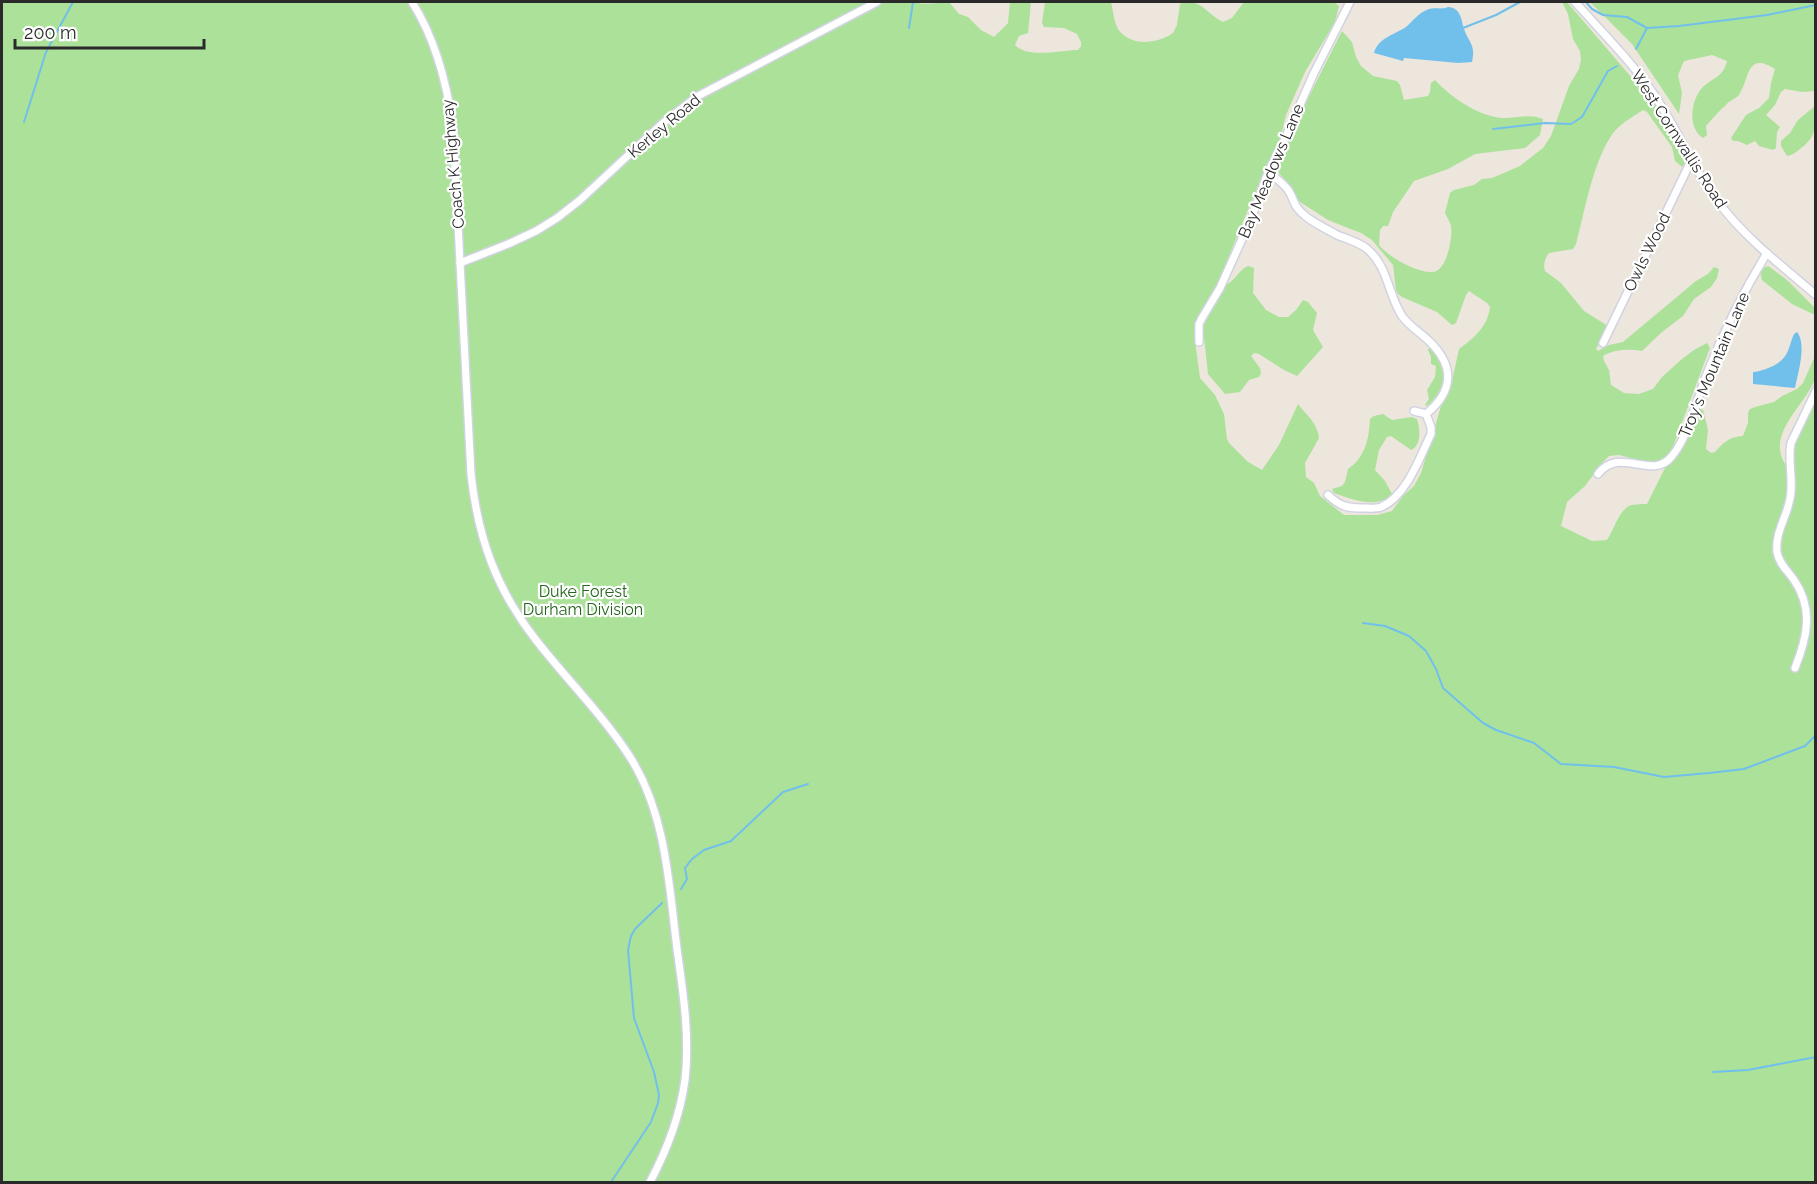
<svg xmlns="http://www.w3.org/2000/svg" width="1817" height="1184" font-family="Raleway,sans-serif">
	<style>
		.green { fill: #ace19a }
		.water { fill: #71c0eb }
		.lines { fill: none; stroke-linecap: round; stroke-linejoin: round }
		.stream { stroke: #71c0eb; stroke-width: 2 }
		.minor-casing { stroke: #d1d3e2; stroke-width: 10 }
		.minor { stroke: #fff; stroke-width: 7 }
		.labels { text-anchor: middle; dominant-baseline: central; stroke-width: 4.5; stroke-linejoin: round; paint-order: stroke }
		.street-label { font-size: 16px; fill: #2a2a2a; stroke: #fff }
		.park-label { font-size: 16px; fill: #25651c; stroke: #fff }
	</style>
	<rect width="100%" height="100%" fill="#ece6dc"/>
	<g class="green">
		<path d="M2 2H915C927 6 937 2 949 2L959 14 968 17 981 30 994 37 1008 23 1010 2H1031L1028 33 1019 36 1015 45C1028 59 1061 50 1078 50L1081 46V42L1077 34 1064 28 1044 27 1042 23 1045 2H1111C1113 10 1114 22 1118 29 1130 47 1157 44 1173 33L1177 25 1180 4 1183 2C1206 2 1205 13 1223 22L1232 18 1244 2 1335 3 1339 6 1335 22 1305 72 1286 115 1279 144 1265 169 1216 287 1197 322 1195 341 1200 378 1215 395 1224 414 1227 439 1229 443 1248 462 1262 470 1279 445 1298 404C1307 416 1317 422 1319 438L1305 463 1306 477 1314 483 1320 496 1344 515H1377L1392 511 1403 496 1414 486 1421 473 1442 403 1452 381 1459 349C1474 338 1488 326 1490 307L1487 303 1469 291 1466 295 1456 323 1452 325 1437 312 1402 297 1398 294 1396 290 1393 265 1372 240 1361 233 1328 220 1297 200 1292 187 1278 172 1277 168 1288 146 1291 132 1342 31 1352 42 1356 57 1361 66 1373 76 1397 81 1400 85 1404 100 1428 96 1430 92 1431 83 1435 80C1451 97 1476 115 1501 118 1516 119 1528 113 1543 119L1540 135 1525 148 1475 154 1448 169 1414 181 1393 212 1388 226H1383L1380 230 1379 245C1389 257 1416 273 1433 272 1447 271 1453 237 1451 226 1450 222 1447 217 1445 213L1450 193 1454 190 1474 185 1482 179 1492 178 1520 166 1543 148 1551 136 1569 86 1579 69 1581 60 1580 51 1573 39 1568 14 1562 2H1567L1661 112 1685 163 1682 167 1675 161 1672 147 1647 112 1643 110C1632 117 1618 125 1611 136 1592 166 1585 210 1576 244L1573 249 1549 253C1545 258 1543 264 1545 271L1561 283 1584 311 1608 326 1596 349 1598 351 1609 345 1623 342 1696 281 1708 274 1714 267 1719 269 1717 278 1711 287 1694 299 1683 316 1662 332 1642 351C1629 349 1615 349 1603 356L1604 361 1609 370 1611 385 1624 393 1639 394 1653 389 1662 377 1682 359 1694 350 1707 343 1710 348 1708 353 1671 452 1661 462H1646L1619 455 1609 456 1602 463 1585 486 1567 502 1561 526 1592 541 1607 540C1614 530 1620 507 1632 505 1637 504 1643 504 1647 504L1666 466 1674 461 1677 457 1698 408 1703 410 1708 430 1706 449 1711 453 1715 452C1724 442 1729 437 1743 436L1748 423V413L1750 409 1755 407 1774 402 1782 396 1797 389 1803 383 1815 356C1815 363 1817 373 1815 379 1805 406 1766 433 1785 464L1815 401V1182H2Z"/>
		<path d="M1590 2H1815V91L1802 92 1785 89 1781 92 1775 105 1766 115 1780 127 1777 132 1776 148 1773 150 1759 146 1755 141 1747 145 1738 141H1733L1731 138 1746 115 1759 108 1769 98 1771 83 1775 69C1745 50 1750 81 1738 96 1735 99 1729 101 1726 105 1719 111 1712 119 1706 126L1707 135 1703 138C1687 128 1691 100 1702 88 1713 77 1723 78 1727 61L1712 55 1684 61 1678 75 1682 93 1679 114 1632 44Z"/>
		<path d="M1815 106C1816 124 1817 134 1804 146 1798 150 1794 155 1787 156L1781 146V141L1790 133 1798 120Z"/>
		<path d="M1248 266 1254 268 1253 293 1266 310 1279 317H1288L1296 310 1303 300 1308 302 1317 313 1313 330 1323 347 1297 376 1284 370 1259 354 1254 353 1251 356 1260 368 1261 373 1259 377 1249 380 1240 392 1225 394 1208 374 1203 328 1210 311 1217 303 1225 285C1235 282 1238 270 1248 266Z"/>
		<path d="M1768 266 1787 280 1815 308V315L1792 304 1762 280C1760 275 1761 272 1763 268Z"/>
		<path d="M1430 346C1449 367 1448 388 1427 406L1425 405 1429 399 1427 390 1435 377 1436 366 1431 364V357L1428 350Z"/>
		<path d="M1383 414 1392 420 1412 417 1417 419C1420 429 1422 445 1411 450L1391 436 1387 437 1379 450 1375 470 1385 481 1392 494C1377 510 1351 499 1334 493L1332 489 1342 486 1345 482 1348 469C1365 458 1369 439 1370 419L1374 416Z"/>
	</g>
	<g class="water">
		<path d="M1448 7C1461 8 1461 19 1464 29 1469 43 1476 45 1472 62L1458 63 1404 58 1403 61 1374 53C1378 38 1394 35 1406 27 1413 21 1419 12 1429 9 1435 7 1441 10 1448 7Z"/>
		<path d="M1797 332C1807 344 1798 373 1795 388L1753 384V372C1764 371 1782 364 1787 353 1790 347 1791 340 1794 334Z"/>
	</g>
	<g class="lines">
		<g class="stream">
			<path d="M1586 2 1592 9 1603 15 1627 17 1647 28 1679 26 1767 15 1816 5"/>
			<path d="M909 28 913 2"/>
			<path d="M1463 28 1496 15 1520 2"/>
			<path d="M1636 49 1647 28"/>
			<path d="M24 122 46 52 73 2"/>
			<path d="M1493 129 1545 123 1571 124 1582 117 1608 71 1617 66"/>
			<path d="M1363 623 1385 626 1409 636 1426 651 1436 669 1443 688 1483 723 1496 730 1534 743 1561 764 1614 767 1664 777 1709 773 1744 769 1805 746 1816 735"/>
			<path d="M681 889 687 879 685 868 692 859 704 850 731 841 783 792 808 784"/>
			<path d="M1713 1072 1748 1070 1816 1057"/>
			<path d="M611 1182 651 1122 658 1103 659 1095 654 1072 634 1018 628 950 631 936 635 929 662 903"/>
		</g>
		<defs>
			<g id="minor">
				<path d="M412 2C436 40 447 83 453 128L471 474C478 538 496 589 536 640 567 680 603 715 630 757 666 814 669 884 677 949 683 991 690 1037 685 1080 680 1116 667 1150 650 1182"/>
				<path d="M1575 2C1602 32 1632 62 1655 96 1679 132 1695 173 1722 207 1748 240 1783 267 1816 295"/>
				<path d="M1269 170C1274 179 1283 182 1288 190 1292 195 1293 201 1296 206 1304 219 1325 228 1337 235 1347 239 1358 242 1366 248 1388 265 1388 295 1402 316 1409 326 1421 333 1429 341 1455 366 1454 391 1426 414L1414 411"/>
				<path d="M460 263 508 244 536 231 557 218 580 200 663 123 698 96 877 2"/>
				<path d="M1199 342V324L1202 318 1220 288 1251 219 1269 170 1280 150 1314 73 1350 2"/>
				<path d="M1603 343 1691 161"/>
				<path d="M1598 474C1620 445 1652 482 1672 456 1688 437 1697 400 1706 376 1723 333 1743 292 1767 253"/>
				<path d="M1328 495C1340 506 1346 508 1362 508 1368 508 1376 509 1381 507 1406 497 1420 457 1431 434V427L1426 414"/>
				<path d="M1795 668C1807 638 1814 609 1794 580 1788 571 1779 564 1777 552 1775 534 1785 520 1789 503 1795 483 1787 463 1791 443L1816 391"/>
			</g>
		</defs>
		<use href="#minor" class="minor-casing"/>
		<use href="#minor" class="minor"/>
	</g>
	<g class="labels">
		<g class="street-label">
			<text transform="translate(664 126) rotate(-40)">Kerley Road</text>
			<text transform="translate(1679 139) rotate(57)">West Cornwallis Road</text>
			<text transform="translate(453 164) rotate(-95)">Coach K Highway</text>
			<text transform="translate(1271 171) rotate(-67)">Bay Meadows Lane</text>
			<text transform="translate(1647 252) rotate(-64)">Owls Wood</text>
			<text transform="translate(1714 365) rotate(-67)">Troy's Mountain Lane</text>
		</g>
		<g class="park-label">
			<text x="583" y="591">Duke Forest<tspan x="583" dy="18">Durham Division</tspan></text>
		</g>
	</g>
	<rect width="1817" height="1184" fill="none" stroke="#2a2a2a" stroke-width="6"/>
	<path d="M15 39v9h189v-9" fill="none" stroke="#2a2a2a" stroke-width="3"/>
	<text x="24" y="39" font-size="18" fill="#2a2a2a" stroke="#ffffff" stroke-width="4.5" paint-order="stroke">200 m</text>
</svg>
